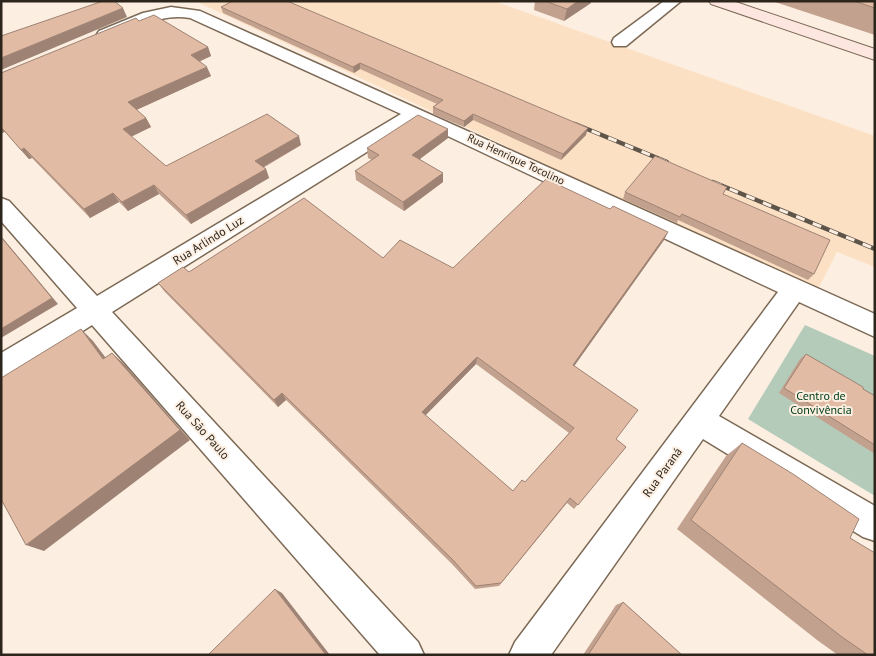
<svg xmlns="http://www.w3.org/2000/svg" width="876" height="656" font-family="'PT Sans',sans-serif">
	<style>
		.built { fill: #fce0c4 }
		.green { fill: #b5cbba }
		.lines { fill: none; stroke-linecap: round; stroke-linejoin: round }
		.street-casing { stroke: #7c6955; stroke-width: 3 }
		.secondary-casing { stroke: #7c6955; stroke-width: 2 }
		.street { fill: #fff; fill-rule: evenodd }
		.secondary { fill: #fee6e0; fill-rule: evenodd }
		.rail-casing { stroke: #5d544a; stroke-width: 4.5 }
		.rail { stroke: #fcefe2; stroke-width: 3; stroke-dasharray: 9; stroke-linecap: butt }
		.wall { fill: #c2a18e; fill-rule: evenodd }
		.shaded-wall { fill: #9e8374 }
		.building { fill: #e2bba5; stroke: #9e8374; fill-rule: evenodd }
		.labels { text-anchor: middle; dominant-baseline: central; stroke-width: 4; stroke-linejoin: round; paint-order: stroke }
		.far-street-label { font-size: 11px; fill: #2c251c; stroke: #fcefe2 }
		.street-label { font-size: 12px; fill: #2c251c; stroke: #fcefe2 }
		.park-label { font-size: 12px; fill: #03401d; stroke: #fcefe2 }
	</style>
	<rect width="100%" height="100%" fill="#fcefe2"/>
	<path class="built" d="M195 1H494L875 136V267L837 252 817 291Z"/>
	<path class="green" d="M805 325 875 356V496L748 419Z"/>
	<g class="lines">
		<defs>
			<g id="street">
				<path d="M664 1H681L626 46H614L612 42 614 38Z"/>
				<path d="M171 7 200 11 875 314V337L799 302 719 416 875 506V541L863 537 703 439 551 655H509L515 642 778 292 416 121 112 312 418 642 424 655H380L92 325 11 377 1 380V353L77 308 1 221V198L9 201 97 296 401 114 190 18C158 12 134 32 105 39L99 37 97 34 99 31 143 13Z"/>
			</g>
			<path id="secondary" d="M709 1H733L875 49V60L711 4Z"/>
		</defs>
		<use href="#street" class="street-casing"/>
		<use href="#secondary" class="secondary-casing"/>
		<use href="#street" class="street"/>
		<use href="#secondary" class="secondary"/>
		<defs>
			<g id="rail">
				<path d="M575 124 667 162"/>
				<path d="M713 182 875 249"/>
			</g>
		</defs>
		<use href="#rail" class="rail-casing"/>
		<use href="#rail" class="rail"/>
	</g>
	<g class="wall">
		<path d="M535 1H591V3L564 21 534 10Z"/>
		<path d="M772 1H875V35Z"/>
		<path d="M221 7 586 135 561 160 473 120 464 127 433 114V107L437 104 360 69 354 73 223 13Z"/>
		<path d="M139 21 208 47 211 56 200 61 211 76 136 110 146 118 151 127 131 137 166 166 301 145 263 168 266 169 269 178 191 224 159 194 128 211 119 202 90 218 32 158 29 159 5 132 1 133V73Z"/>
		<path d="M448 138 420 159 443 182 404 211 356 180 355 171 372 160 368 158 367 148Z"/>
		<path d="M625 192 723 194 814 274 808 280 678 220 677 223 623 199Z"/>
		<path d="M610 209 668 232 664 240 574 366 616 439 626 447 574 509 567 503 499 586 475 589 452 564 286 400 278 407 164 291 158 283 189 272 383 258 453 268ZM476 364 569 433 525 482 513 491 425 415Z"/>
		<path d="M806 354 875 396V454L779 393 800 359Z"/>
		<path d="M742 443 850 538 875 655H838L817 640 677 529 726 456Z"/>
		<path d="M623 602 682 655H583L616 605Z"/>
	</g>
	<g class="shaded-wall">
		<path d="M578 1H591V3L564 21 567 9Z"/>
		<path d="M123 8 127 17 1 70V58Z"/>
		<path d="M208 47 211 56 194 64 191 55Z"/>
		<path d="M360 63V69L354 73 353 67Z"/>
		<path d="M207 67 211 76 132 112 128 102Z"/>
		<path d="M473 114V120L464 127V121Z"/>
		<path d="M146 118 151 127 128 138 123 129Z"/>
		<path d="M1 127 5 132 1 133Z"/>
		<path d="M588 128 586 135 561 160 563 154Z"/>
		<path d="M448 129V138L413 164 412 155Z"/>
		<path d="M299 136 301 145 258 170 255 161Z"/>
		<path d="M24 148 32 158 29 159 21 150Z"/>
		<path d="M266 169 269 178 191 224 186 215Z"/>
		<path d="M443 173V182L404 211 403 202Z"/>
		<path d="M154 185 159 194 128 211 122 202Z"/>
		<path d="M113 193 119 202 90 218 84 209Z"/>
		<path d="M668 232 664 240 570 372 573 365Z"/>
		<path d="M1 236 58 304 1 338Z"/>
		<path d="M81 329 93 341 115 370 103 359Z"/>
		<path d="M112 353 124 364 190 440 44 551 26 545Z"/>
		<path d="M477 357 476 364 422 419V412Z"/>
		<path d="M282 393 286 400 278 407 274 400Z"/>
		<path d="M275 589 282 593 330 655H326Z"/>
	</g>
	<g class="building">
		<path d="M103 1H114L123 8 1 58V36Z"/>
		<path d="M233 1H287L588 128 563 154 473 114 464 121 433 107 443 100 360 63 353 67 221 7Z"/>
		<path d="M545 1H578L567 9Z"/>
		<path d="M854 1H875V8Z"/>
		<path d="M154 15 208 47 191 55 207 67 128 102 146 118 123 129 166 166 267 114 299 136 255 161 266 169 186 215 154 185 122 202 113 193 84 209 24 148 21 150 1 127V73L136 18 139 21Z"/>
		<path d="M418 115 448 129 412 155 443 173 403 202 355 171 379 155 367 148Z"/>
		<path d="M655 156 727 187 723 194 830 240 814 274 682 214 680 217 625 192Z"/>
		<path d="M546 179 610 209 613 206 668 232 573 365 638 410 616 439 626 447 578 505 570 498 501 583 476 586 453 560 282 393 274 400 158 283 183 267 189 272 304 198 383 258 400 240 453 268ZM477 357 574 428 525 482 522 480 513 491 422 412Z"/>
		<path d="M1 237 52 298 1 329Z"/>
		<path d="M81 329 103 359 112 353 180 430 26 545 1 499V378Z"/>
		<path d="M806 354 863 387V389L875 396V445L784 388Z"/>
		<path d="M742 443 793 474 859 519 850 538 875 553V655H868L842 637 691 520Z"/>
		<path d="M275 589 326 655H208Z"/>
		<path d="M623 602 682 655H588Z"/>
	</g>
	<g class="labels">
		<g class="far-street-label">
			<text transform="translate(516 159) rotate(25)">Rua Henrique Tocolino</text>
		</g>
		<g class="street-label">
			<text transform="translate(208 240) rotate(-32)">Rua Arlindo Luz</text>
			<text transform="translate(203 430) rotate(48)">Rua São Paulo</text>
			<text transform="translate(662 472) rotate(-54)">Rua Paraná</text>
		</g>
		<g class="park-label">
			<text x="821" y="395">Centro de<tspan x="821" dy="14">Convivência</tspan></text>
		</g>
	</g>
	<rect width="876" height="656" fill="none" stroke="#2c251c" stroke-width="5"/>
</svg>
